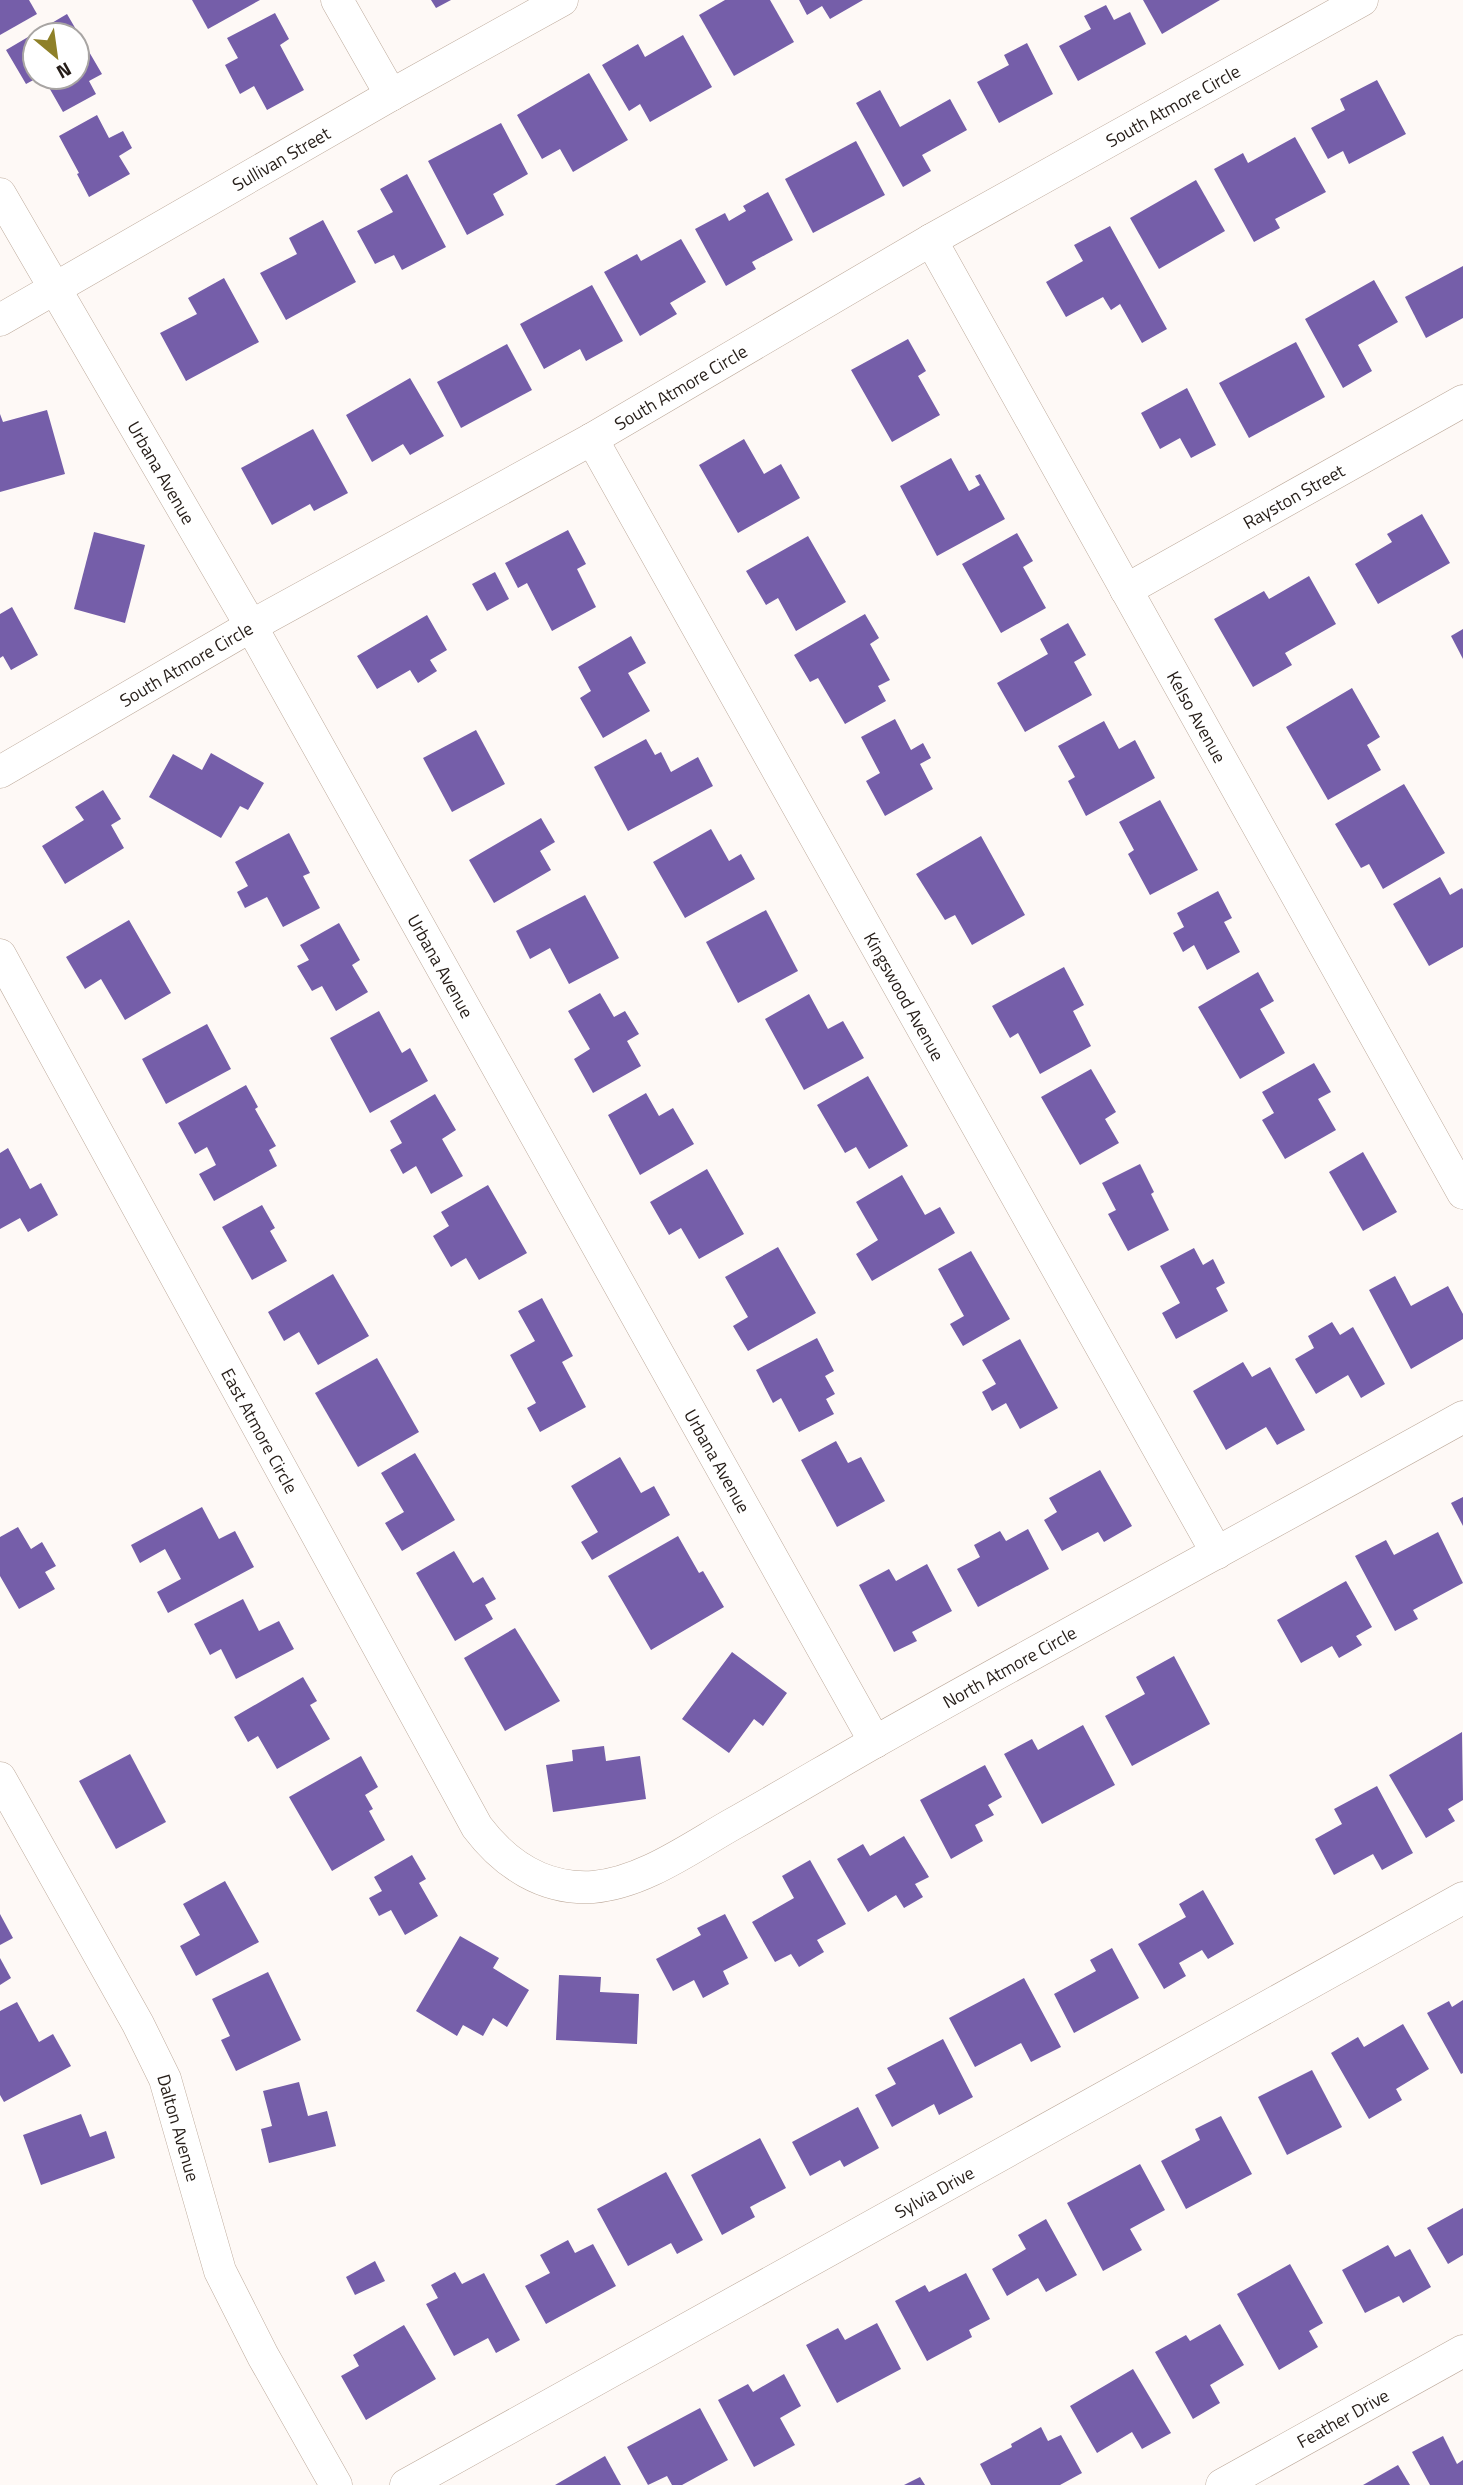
<svg xmlns="http://www.w3.org/2000/svg" width="1463" height="2485" font-family="'Titillium Web',sans-serif">
	<style>
		.building { fill: #755ea9 }
		.lines { fill: none; stroke-linecap: round; stroke-linejoin: round }
		.street-casing { stroke: #bdaa9b; stroke-width: 33 }
		.street { stroke: #fff; stroke-width: 32 }
		.labels { text-anchor: middle; dominant-baseline: central; stroke-width: 7; stroke-linejoin: round; paint-order: stroke }
		.street-label { font-size: 18px; fill: #251d18; stroke: #fff }
	</style>
	<rect width="100%" height="100%" fill="#fef9f6"/>
	<g class="building">
		<path d="M0 0H29L37 14 0 35Z"/>
		<path d="M192 0H260L208 29Z"/>
		<path d="M431 0H451L436 8Z"/>
		<path d="M725 0H770L794 42 734 76 699 15Z"/>
		<path d="M799 0H863L830 19 822 6 807 15Z"/>
		<path d="M1143 0H1220L1162 34Z"/>
		<path d="M1106 5 1114 20 1130 12 1146 44 1078 81 1059 46 1091 29 1084 16Z"/>
		<path d="M275 13 289 39 280 45 304 90 267 110 254 86 240 94 225 65 238 58 227 38Z"/>
		<path d="M67 14 102 74 89 81 96 94 63 112 43 77H77V35H35V77H39L26 84 6 50Z"/>
		<path d="M683 35 712 87 650 122 640 104 629 111 602 65 638 44 645 57Z"/>
		<path d="M1027 43 1053 94 999 123 977 82 1009 65 1004 55Z"/>
		<path d="M589 73 628 140 573 172 560 149 542 159 517 115Z"/>
		<path d="M1377 80 1406 134 1349 164 1343 151 1328 159 1311 128 1345 110 1340 99Z"/>
		<path d="M880 90 900 127 950 99 967 130 922 155 931 171 903 187 856 103Z"/>
		<path d="M97 115 109 138 123 131 132 148 119 156 130 174 89 197 77 174 79 173 59 136Z"/>
		<path d="M501 123 528 174 493 194 504 215 467 235 428 161Z"/>
		<path d="M1295 137 1326 192 1275 219 1280 228 1254 242 1214 169 1243 153 1248 163Z"/>
		<path d="M856 141 885 195 813 233 785 179Z"/>
		<path d="M407 174 446 247 402 270 394 255 375 264 357 231 393 212 380 189Z"/>
		<path d="M1196 180 1225 231 1159 269 1130 218Z"/>
		<path d="M768 192 793 240 752 262 756 269 726 286 695 229 725 213 729 221 746 211 743 206Z"/>
		<path d="M323 220 356 282 286 320 260 273 297 254 289 238Z"/>
		<path d="M1110 226 1167 329 1142 343 1120 304 1111 310 1103 297 1066 317 1046 282 1083 261 1074 245Z"/>
		<path d="M681 239 706 282 670 303 677 314 640 336 604 272 637 254 641 261Z"/>
		<path d="M1463 266V318L1426 338 1405 297Z"/>
		<path d="M224 278 259 342 186 381 160 333 197 314 188 298Z"/>
		<path d="M1374 280 1398 322 1358 345 1372 371 1343 388 1305 319Z"/>
		<path d="M592 285 623 341 586 361 580 349 544 369 520 324Z"/>
		<path d="M908 339 926 371 918 376 940 415 892 442 851 370Z"/>
		<path d="M1296 342 1325 397 1249 438 1219 383Z"/>
		<path d="M507 344 532 390 461 428 437 382Z"/>
		<path d="M410 378 444 436 410 455 403 444 372 462 346 415Z"/>
		<path d="M1187 388 1216 445 1191 458 1180 438 1160 449 1141 413Z"/>
		<path d="M47 410 65 474 0 492V414L3 422Z"/>
		<path d="M313 429 348 493 314 511 310 504 272 525 241 468Z"/>
		<path d="M744 439 764 474 781 464 800 498 738 533 699 465Z"/>
		<path d="M951 458 969 491 980 485 975 476 980 474 1005 519 937 556 900 486Z"/>
		<path d="M1422 514 1450 563 1378 604 1355 564 1392 542 1387 534Z"/>
		<path d="M568 530 586 564 577 569 596 607 552 631 527 583 518 588 505 563Z"/>
		<path d="M94 532 145 545 125 623 74 609Z"/>
		<path d="M1017 533 1033 561 1023 567 1046 608 1001 633 962 564Z"/>
		<path d="M808 536 846 602 796 631 778 598 766 605 746 571Z"/>
		<path d="M495 572 509 599 487 611 472 584Z"/>
		<path d="M1309 576 1336 624 1285 653 1292 665 1253 687 1214 619 1264 591 1269 599Z"/>
		<path d="M12 607 38 655 11 670 3 656 0 658V614Z"/>
		<path d="M865 614 879 638 870 644 890 680 878 686 886 701 845 724 818 678 810 682 794 655Z"/>
		<path d="M427 615 447 650 430 660 437 671 418 683 410 670 377 689 357 656Z"/>
		<path d="M1068 623 1086 655 1074 662 1092 695 1025 732 997 683 1048 654 1040 639Z"/>
		<path d="M1463 629V659L1451 636Z"/>
		<path d="M631 636 646 663 628 673 650 711 603 738 580 698 591 691 578 667Z"/>
		<path d="M1352 688 1380 737 1367 745 1381 770 1328 800 1286 727Z"/>
		<path d="M895 719 911 750 923 743 931 758 920 764 933 789 885 816 866 781 880 773 861 737Z"/>
		<path d="M1104 721 1119 749 1135 740 1155 778 1086 816 1068 781 1075 777 1058 746Z"/>
		<path d="M476 730 505 784 452 812 423 758Z"/>
		<path d="M646 739 655 755 661 752 671 772 698 757 713 786 628 831 594 767Z"/>
		<path d="M211 753 264 783 248 810 240 806 221 838 149 797 173 754 202 770Z"/>
		<path d="M1404 784 1445 853 1383 889 1369 864 1361 868 1335 824Z"/>
		<path d="M103 790 121 819 111 825 124 848 65 884 42 846 84 820 75 807Z"/>
		<path d="M1160 800 1198 870 1150 895 1128 854 1134 850 1119 822Z"/>
		<path d="M541 818 555 842 540 851 551 870 494 903 469 860Z"/>
		<path d="M711 829 729 861 741 854 755 879 685 918 653 862Z"/>
		<path d="M289 833 310 873 303 876 320 908 283 927 267 897 245 908 237 892 248 886 235 862Z"/>
		<path d="M981 836 1025 915 972 945 955 915 945 920 916 874Z"/>
		<path d="M1440 877 1450 895 1462 888 1463 890V947L1429 966 1393 904Z"/>
		<path d="M1218 891 1232 918 1224 922 1240 952 1207 970 1194 945 1183 952 1173 933 1184 927 1177 913Z"/>
		<path d="M585 895 619 958 569 984 550 948 530 959 516 931Z"/>
		<path d="M766 910 798 971 738 1003 706 942Z"/>
		<path d="M129 920 171 993 125 1020 101 979 85 989 66 957Z"/>
		<path d="M339 923 360 960 352 965 368 992 336 1011 322 986 312 991 297 966 309 960 300 945Z"/>
		<path d="M1064 967 1084 1005 1073 1011 1091 1046 1040 1074 1018 1033 1010 1038 992 1006Z"/>
		<path d="M1258 972 1274 1001 1260 1009 1285 1053 1240 1079 1198 1007Z"/>
		<path d="M600 993 614 1017 625 1011 639 1034 627 1041 641 1066 593 1093 574 1059 590 1049 568 1011Z"/>
		<path d="M809 994 828 1029 843 1021 864 1058 804 1090 765 1019Z"/>
		<path d="M379 1011 402 1053 410 1048 428 1081 370 1113 330 1038Z"/>
		<path d="M207 1024 231 1069 166 1104 142 1059Z"/>
		<path d="M1314 1063 1331 1092 1318 1099 1336 1130 1285 1159 1262 1120 1274 1113 1262 1092Z"/>
		<path d="M1091 1069 1116 1112 1105 1119 1119 1143 1080 1165 1041 1097Z"/>
		<path d="M868 1076 908 1146 869 1169 856 1147 845 1153 817 1105Z"/>
		<path d="M246 1085 258 1107 255 1109 276 1146 269 1150 277 1166 214 1201 199 1174 216 1165 207 1147 195 1154 178 1123Z"/>
		<path d="M646 1093 659 1116 673 1108 694 1144 640 1175 608 1115Z"/>
		<path d="M435 1094 456 1130 442 1139 463 1176 431 1194 416 1166 403 1174 390 1150 402 1143 390 1121Z"/>
		<path d="M8 1148 30 1189 41 1183 58 1215 28 1232 20 1218 0 1229V1153Z"/>
		<path d="M1363 1152 1397 1212 1363 1231 1329 1172Z"/>
		<path d="M1140 1164 1154 1192 1151 1194 1169 1230 1128 1251 1108 1214 1116 1210 1102 1183Z"/>
		<path d="M707 1169 744 1234 699 1259 681 1228 669 1235 650 1202Z"/>
		<path d="M902 1175 925 1215 940 1207 955 1233 872 1281 856 1254 878 1240 856 1202Z"/>
		<path d="M488 1185 527 1253 479 1280 466 1258 451 1267 433 1236 449 1226 441 1212Z"/>
		<path d="M262 1205 275 1228 270 1231 287 1261 252 1280 222 1227Z"/>
		<path d="M778 1247 816 1313 748 1351 733 1326 748 1317 725 1277Z"/>
		<path d="M1194 1248 1203 1265 1213 1259 1225 1283 1216 1288 1228 1311 1176 1339 1162 1313 1180 1303 1160 1266Z"/>
		<path d="M971 1251 1010 1319 963 1346 950 1324 964 1316 938 1269Z"/>
		<path d="M333 1274 369 1336 318 1365 299 1332 284 1341 268 1312Z"/>
		<path d="M1395 1276 1411 1306 1448 1286 1463 1314V1339L1411 1369 1369 1290Z"/>
		<path d="M542 1298 573 1356 562 1362 586 1407 540 1432 527 1408 536 1403 510 1355 535 1341 518 1311Z"/>
		<path d="M1332 1322 1340 1335 1353 1327 1385 1384 1361 1398 1348 1375 1316 1394 1295 1359 1314 1348 1308 1336Z"/>
		<path d="M817 1338 834 1371 825 1376 835 1394 826 1399 834 1414 799 1432 781 1398 773 1403 756 1370Z"/>
		<path d="M1020 1339 1058 1408 1020 1429 1006 1403 992 1411 982 1392 996 1384 982 1360Z"/>
		<path d="M377 1358 419 1432 358 1467 315 1393Z"/>
		<path d="M1243 1362 1252 1377 1270 1367 1305 1430 1277 1445 1266 1427 1226 1450 1193 1391Z"/>
		<path d="M836 1441 848 1463 861 1457 885 1501 837 1527 801 1460Z"/>
		<path d="M415 1453 455 1520 402 1551 385 1523 404 1512 381 1473Z"/>
		<path d="M620 1457 641 1493 654 1486 670 1515 592 1560 581 1542 598 1532 571 1486Z"/>
		<path d="M1100 1470 1132 1526 1104 1542 1098 1532 1062 1551 1044 1520 1057 1512 1049 1498Z"/>
		<path d="M1463 1497V1526L1451 1503Z"/>
		<path d="M202 1507 219 1539 235 1531 254 1567 168 1613 157 1592 181 1579 165 1549 140 1563 131 1545Z"/>
		<path d="M18 1527 31 1549 42 1542 56 1566 45 1572 55 1589 19 1609 0 1576V1537Z"/>
		<path d="M1028 1529 1049 1569 978 1607 957 1569 980 1557 974 1545 1000 1531 1006 1541Z"/>
		<path d="M1438 1532 1463 1583 1413 1610 1418 1619 1395 1631 1355 1556 1386 1540 1394 1555Z"/>
		<path d="M678 1536 699 1573 703 1571 724 1607 651 1650 608 1576Z"/>
		<path d="M454 1551 473 1583 483 1577 496 1599 485 1605 493 1619 455 1641 416 1573Z"/>
		<path d="M927 1564 952 1611 912 1632 917 1641 894 1652 859 1585 889 1569 896 1581Z"/>
		<path d="M1346 1581 1372 1627 1356 1636 1362 1645 1339 1658 1332 1646 1301 1663 1277 1620Z"/>
		<path d="M243 1599 259 1631 279 1621 294 1649 236 1679 221 1649 210 1655 194 1624Z"/>
		<path d="M515 1628 560 1701 505 1731 464 1658Z"/>
		<path d="M732 1652 787 1693 763 1726 754 1719 729 1753 682 1719Z"/>
		<path d="M1174 1656 1210 1724 1132 1766 1105 1716 1145 1694 1136 1677Z"/>
		<path d="M303 1677 317 1701 310 1705 330 1739 277 1769 258 1736 248 1742 234 1717Z"/>
		<path d="M1083 1725 1115 1785 1042 1824 1004 1754 1032 1739 1038 1750Z"/>
		<path d="M1462 1732 1463 1800 1448 1809 1455 1821 1426 1838 1389 1775Z"/>
		<path d="M604 1746 606 1761 640 1756 646 1799 553 1812 546 1765 573 1761 572 1750Z"/>
		<path d="M130 1754 166 1822 116 1849 79 1781Z"/>
		<path d="M361 1756 378 1787 365 1795 373 1809 369 1811 385 1840 332 1871 289 1797Z"/>
		<path d="M985 1765 1002 1797 988 1805 994 1815 975 1825 983 1841 951 1859 920 1800Z"/>
		<path d="M1377 1786 1413 1853 1382 1870 1373 1854 1334 1875 1315 1839 1342 1824 1334 1809Z"/>
		<path d="M904 1836 929 1877 915 1884 923 1897 904 1908 896 1895 868 1912 837 1859 863 1844 870 1856Z"/>
		<path d="M412 1855 426 1879 419 1883 438 1916 405 1935 391 1910 379 1916 369 1898 382 1891 374 1877Z"/>
		<path d="M810 1860 846 1924 817 1940 824 1952 799 1967 791 1954 775 1962 752 1922 794 1898 782 1876Z"/>
		<path d="M225 1881 259 1942 196 1976 180 1946 200 1935 183 1904Z"/>
		<path d="M1203 1890 1234 1944 1208 1959 1202 1950 1179 1963 1186 1976 1164 1989 1138 1944 1186 1917 1179 1904Z"/>
		<path d="M0 1914 13 1938 0 1945Z"/>
		<path d="M725 1914 748 1958 723 1971 729 1984 703 1998 694 1980 673 1991 656 1959 701 1935 697 1928Z"/>
		<path d="M460 1936 499 1958 493 1968 529 1990 507 2027 493 2018 483 2036 463 2025 457 2036 416 2011Z"/>
		<path d="M1112 1948 1139 1998 1074 2033 1054 1994 1096 1971 1090 1960Z"/>
		<path d="M0 1958 11 1978 0 1985Z"/>
		<path d="M268 1972 301 2040 236 2071 221 2040 230 2036 212 1999Z"/>
		<path d="M559 1975 601 1977 600 1992 639 1994 637 2044 556 2040Z"/>
		<path d="M1024 1978 1061 2047 1031 2062 1021 2043 975 2067 949 2018Z"/>
		<path d="M1463 2000V2073L1461 2074 1427 2013 1449 2001 1452 2007Z"/>
		<path d="M17 2002 39 2042 53 2034 71 2066 4 2102 0 2095V2011Z"/>
		<path d="M1403 2024 1429 2069 1396 2089 1402 2100 1369 2119 1331 2053 1358 2037 1364 2047Z"/>
		<path d="M943 2039 973 2097 939 2115 934 2104 892 2127 875 2095 896 2084 887 2068Z"/>
		<path d="M1312 2070 1342 2127 1287 2155 1258 2097Z"/>
		<path d="M299 2082 308 2116 327 2111 336 2146 269 2163 261 2129 272 2126 263 2091Z"/>
		<path d="M858 2107 879 2148 844 2167 840 2160 810 2176 792 2142Z"/>
		<path d="M81 2114 90 2137 106 2131 115 2158 41 2185 23 2135Z"/>
		<path d="M1221 2116 1252 2174 1186 2209 1161 2161 1200 2140 1195 2129Z"/>
		<path d="M760 2138 786 2188 750 2207 755 2217 722 2235 691 2175Z"/>
		<path d="M1140 2164 1165 2210 1130 2229 1142 2250 1103 2271 1067 2203Z"/>
		<path d="M666 2172 703 2240 677 2254 671 2243 628 2266 597 2209Z"/>
		<path d="M1463 2208V2255L1448 2264 1427 2228Z"/>
		<path d="M1046 2219 1077 2275 1046 2292 1038 2278 1007 2296 992 2269 1026 2249 1018 2235Z"/>
		<path d="M568 2240 575 2253 593 2244 616 2286 546 2324 525 2286 550 2273 540 2255Z"/>
		<path d="M1388 2245 1395 2257 1410 2249 1431 2287 1403 2303 1399 2296 1365 2313 1342 2270Z"/>
		<path d="M375 2261 385 2281 355 2295 346 2277Z"/>
		<path d="M1290 2264 1323 2323 1309 2331 1318 2347 1279 2370 1237 2294Z"/>
		<path d="M455 2272 462 2284 484 2273 520 2340 496 2353 488 2338 454 2356 426 2304 438 2298 431 2285Z"/>
		<path d="M966 2273 990 2319 969 2330 972 2337 927 2361 895 2301 925 2285 929 2292Z"/>
		<path d="M877 2323 901 2369 837 2403 806 2345 838 2328 845 2340Z"/>
		<path d="M1220 2324 1244 2365 1210 2385 1220 2403 1193 2419 1155 2352 1186 2335 1190 2341Z"/>
		<path d="M404 2325 436 2379 366 2420 341 2376 359 2366 353 2355Z"/>
		<path d="M1133 2369 1171 2433 1142 2449 1132 2432 1097 2453 1070 2406Z"/>
		<path d="M784 2374 801 2406 780 2418 795 2445 754 2467 718 2400 748 2384 753 2392Z"/>
		<path d="M700 2408 728 2460 682 2485H672L667 2476 648 2485 627 2447Z"/>
		<path d="M1041 2427 1048 2441 1061 2435 1082 2473 1060 2485H991L980 2464 1012 2447 1011 2444Z"/>
		<path d="M1443 2436 1457 2464 1463 2460V2485H1430L1412 2452Z"/>
		<path d="M605 2456 621 2485H555Z"/>
		<path d="M1398 2465 1410 2485H1363Z"/>
		<path d="M920 2477 925 2485H904Z"/>
	</g>
	<g class="lines">
		<defs>
			<g id="street">
				<path d="M337 0 391 95"/>
				<path id="s1" d="M0 194 251 626 875 1742"/>
				<path id="s2" d="M931 240 1463 1193"/>
				<path id="s3" d="M0 320 391 95 562 0"/>
				<path id="s4" d="M592 439 1217 1553"/>
				<path id="s5" d="M1126 590 1463 401"/>
				<path id="s6" d="M0 772 251 626 592 439 931 240 1362 0"/>
				<path id="s7" d="M0 955 477 1827C505 1864 544 1890 593 1887 642 1883 689 1849 731 1825 779 1798 826 1770 873 1743 1069 1632 1267 1526 1463 1417"/>
				<path id="s8" d="M0 1778 138 2024 165 2079 220 2271 263 2356 336 2485"/>
				<path id="s9" d="M406 2485 1463 1898"/>
				<path id="s10" d="M1222 2485 1463 2351"/>
			</g>
		</defs>
		<use href="#street" class="street-casing"/>
		<use href="#street" class="street"/>
	</g>
	<g class="labels">
		<g class="street-label">
			<text stroke="none"><textPath href="#s6" startOffset="1349">South Atmore Circle</textPath></text>
			<text stroke="none"><textPath href="#s3" startOffset="324">Sullivan Street</textPath></text>
			<text stroke="none"><textPath href="#s6" startOffset="782">South Atmore Circle</textPath></text>
			<text stroke="none"><textPath href="#s1" startOffset="322">Urbana Avenue</textPath></text>
			<text stroke="none"><textPath href="#s5" startOffset="192">Rayston Street</textPath></text>
			<text stroke="none"><textPath href="#s6" startOffset="215">South Atmore Circle</textPath></text>
			<text stroke="none"><textPath href="#s2" startOffset="546">Kelso Avenue</textPath></text>
			<text stroke="none"><textPath href="#s1" startOffset="889">Urbana Avenue</textPath></text>
			<text stroke="none"><textPath href="#s4" startOffset="639">Kingswood Avenue</textPath></text>
			<text stroke="none"><textPath href="#s7" startOffset="542">East Atmore Circle</textPath></text>
			<text stroke="none"><textPath href="#s1" startOffset="1456">Urbana Avenue</textPath></text>
			<text stroke="none"><textPath href="#s7" startOffset="1603">North Atmore Circle</textPath></text>
			<text stroke="none"><textPath href="#s8" startOffset="394">Dalton Avenue</textPath></text>
			<text stroke="none"><textPath href="#s9" startOffset="604">Sylvia Drive</textPath></text>
			<text stroke="none"><textPath href="#s10" startOffset="138">Feather Drive</textPath></text>
		</g>
	</g>
	<g transform="translate(56 56) rotate(151)"><circle r="33" fill="#ffffff" stroke="#a8a5a3" stroke-width="2"/>
	<path d="M0-5L12 26L0 18L-12 26Z" fill="#8e8028"/>
	<text y="-10" font-size="19" font-weight="bold" text-anchor="middle" fill="#251d18">N</text>
	</g>
</svg>
